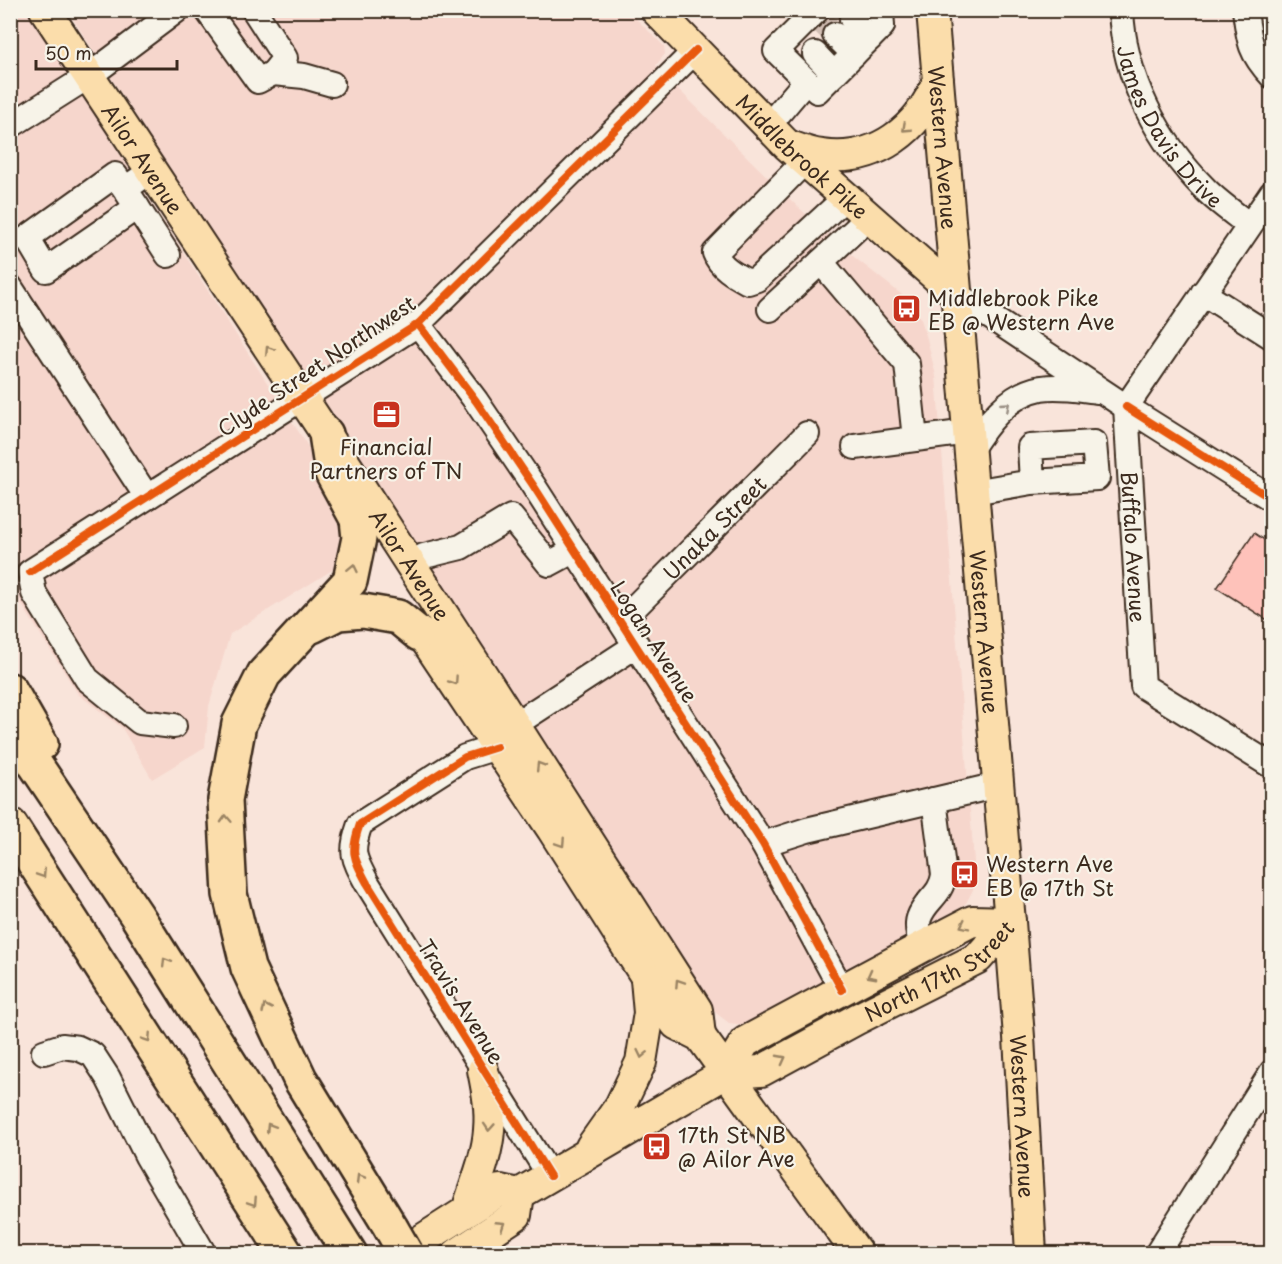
<svg xmlns="http://www.w3.org/2000/svg" width="1282" height="1264" font-family="'Playpen Sans',sans-serif">
	<style>
		.built { fill: #f6d6cc }
		.building { fill: #fec2ba; stroke: #3b2a1e; stroke-width: 1.5 }
		.lines { fill: none; stroke-linecap: round; stroke-linejoin: round }
		.minor-tunnel { stroke: #d3bfb4; stroke-width: 24; stroke-dasharray: 24 12; stroke-linecap: butt }
		.minor-casing { stroke: #3b2a1e; stroke-width: 28 }
		.major-casing { stroke: #3b2a1e; stroke-width: 34 }
		.highway-casing { stroke: #3b2a1e; stroke-width: 38 }
		.minor { stroke: #f7f3e8; stroke-width: 24 }
		.major { stroke: #fbddab; stroke-width: 30 }
		.highway { stroke: #fbddab; stroke-width: 33 }
		.highway-bridge-casing { stroke: #3b2a1e; stroke-width: 38; stroke-linecap: butt }
		.highway-bridge { stroke: #fbddab; stroke-width: 33 }
		.cycleway-casing { stroke: #f7f3e8; stroke-width: 11 }
		.cycleway { stroke: #e8590c; stroke-width: 8 }
		.oneway { stroke: #9b8464 }
		.oneway2 { stroke: #998e83 }
		.labels { text-anchor: middle; dominant-baseline: central; stroke-width: 4.5; stroke-linejoin: round; paint-order: stroke }
		.street-label { font-size: 21px; fill: #3b2a1e; stroke: #f7f3e8 }
		.poi-label { font-size: 21px; fill: #3b2a1e; stroke: #f7f3e8; text-anchor: start }
	</style>
	<rect width="100%" height="100%" fill="#f9e4da"/>
	<filter id="ink" filterUnits="userSpaceOnUse"><feTurbulence type="fractalNoise" baseFrequency=".0167" numOctaves="2"/><feDisplacementMap in="SourceGraphic" scale="12" xChannelSelector="R" yChannelSelector="G"/><feConvolveMatrix kernelMatrix="1 2 1 2 8 2 1 2 1" color-interpolation-filters="sRGB"/></filter>
	<g filter="url(#ink)">
		<g class="built">
			<path d="M10 11H28L320 465 349 515 345 562 230 634 209 706 205 747 152 779 122 728 78 694 20 602 11 562Z"/>
			<path d="M68 11H628L664 46 665 54 656 65 678 89 797 206 849 253 906 298 921 319 927 339 936 376 974 861 973 890 966 903 954 916 744 1025 729 1023 716 1013 576 800Z"/>
		</g>
		<path class="building" d="M1254 533 1272 545V623L1217 588Z"/>
		<g class="lines">
			<path class="minor-tunnel" d="M820 20 835 35"/>
			<defs>
				<g id="minor">
					<path d="M207 10 258 81 273 73 285 58 254 10"/>
					<path d="M817 10 776 51 817 91 882 26 881 10"/>
					<path id="s1" d="M1121 10C1124 79 1158 142 1206 190 1219 203 1235 214 1249 225"/>
					<path d="M1245 10C1249 41 1250 53 1272 76"/>
					<path d="M852 19 870 38"/>
					<path d="M835 35 854 54"/>
					<path d="M815 54 834 74"/>
					<path d="M273 73 304 76 332 84"/>
					<path d="M10 126 89 76 177 10"/>
					<path d="M768 126 806 81"/>
					<path d="M805 161 715 253C720 267 735 275 748 282L757 279 846 197"/>
					<path d="M125 189 115 175 27 238 46 270 137 207 125 189 151 171"/>
					<path d="M137 207 168 255"/>
					<path d="M821 262 907 364 915 439 968 432"/>
					<path d="M10 287 147 497"/>
					<path d="M1203 293 1272 337"/>
					<path d="M956 294 1126 407 1272 499"/>
					<path d="M770 309 869 217"/>
					<path d="M418 324 476 401 533 485 763 844 842 990"/>
					<path id="s2" d="M1126 407 1143 686 1272 766"/>
					<path d="M1126 407 1272 193"/>
					<path d="M855 447 915 439"/>
					<path d="M969 452C986 424 1008 394 1041 388 1060 385 1080 389 1098 391"/>
					<path d="M973 492 1032 482 1030 447 1094 443 1097 478 1032 482"/>
					<path d="M410 564 424 556 461 547 511 517 549 564 575 550"/>
					<path id="s3" d="M621 621 807 434"/>
					<path d="M514 725 637 645"/>
					<path d="M174 726 140 722 87 679 34 593 30 572 418 324 696 50"/>
					<path d="M497 747 465 757 360 824C350 852 353 857 367 883L550 1176"/>
					<path d="M763 844 807 830 998 785"/>
					<path d="M922 947C920 938 916 927 919 918 925 900 941 896 944 875L934 800"/>
					<path d="M44 1052 62 1046 78 1048 93 1055 108 1078 147 1156 204 1254"/>
					<path d="M1157 1254 1272 1072"/>
				</g>
				<g id="major">
					<path id="s4" d="M45 10 326 434 483 676 697 1010 700 1036"/>
					<path id="s5" d="M656 10 787 145 956 294"/>
					<path id="s6" d="M932 10 1010 922 1019 1037 1031 1254"/>
					<path d="M790 146C801 150 811 154 822 155 876 163 919 129 938 81"/>
					<path d="M419 634 425 639 439 660 552 829 676 1024 700 1036 858 1254"/>
					<path d="M726 1073 745 1042 922 947 972 921 1010 922"/>
					<path d="M591 1147 620 1106 641 1062 649 1013 646 979"/>
					<path d="M467 1211C475 1184 487 1158 489 1130 491 1109 487 1090 483 1070"/>
					<path id="s7" d="M400 1254 500 1190 519 1194 726 1073 761 1071 857 1019 978 958 1010 922"/>
					<path d="M457 1254 516 1215 519 1194"/>
				</g>
				<g id="highway">
					<path d="M326 434 332 473 357 519 359 538 350 581 264 674 239 724 225 800 230 894 248 968 300 1079 391 1228"/>
					<path d="M312 626 338 613 363 611 398 617 419 634"/>
					<path d="M10 690 41 744"/>
					<path d="M10 727 137 916 350 1254"/>
					<path d="M10 825 286 1254"/>
				</g>
			</defs>
			<use href="#minor" class="minor-casing"/>
			<use href="#major" class="major-casing"/>
			<use href="#highway" class="highway-casing"/>
			<use href="#minor" class="minor"/>
			<use href="#major" class="major"/>
			<use href="#highway" class="highway"/>
			<defs>
				<path id="highway-bridge" d="M391 1228 406 1254"/>
			</defs>
			<use href="#highway-bridge" class="highway-bridge-casing"/>
			<use href="#highway-bridge" class="highway-bridge"/>
			<defs>
				<g id="cycleway">
					<path d="M418 324 476 401 533 485 763 844 842 990"/>
					<path d="M1126 407 1272 499"/>
					<path d="M30 572 418 324 696 50"/>
					<path d="M497 747 465 757 360 824C350 852 353 857 367 883L550 1176"/>
				</g>
			</defs>
			<use href="#cycleway" class="cycleway-casing"/>
			<use href="#cycleway" class="cycleway"/>
		</g>
		<defs><path id="oneway-chevron" d="M-2-3.5L2.5 0L-2 3.5" fill="none" stroke-width="1.6" stroke-linecap="round" stroke-linejoin="round" transform="scale(1.5)"/></defs>
		<g class="oneway">
			<use href="#oneway-chevron" transform="translate(906 128) rotate(137)"/>
			<use href="#oneway-chevron" transform="translate(269 350) rotate(-123)"/>
			<use href="#oneway-chevron" transform="translate(353 568) rotate(-78)"/>
			<use href="#oneway-chevron" transform="translate(454 681) rotate(56)"/>
			<use href="#oneway-chevron" transform="translate(540 766) rotate(-122)"/>
			<use href="#oneway-chevron" transform="translate(226 819) rotate(-93)"/>
			<use href="#oneway-chevron" transform="translate(561 843) rotate(57)"/>
			<use href="#oneway-chevron" transform="translate(42 874) rotate(57)"/>
			<use href="#oneway-chevron" transform="translate(964 925) rotate(154)"/>
			<use href="#oneway-chevron" transform="translate(166 962) rotate(-122)"/>
			<use href="#oneway-chevron" transform="translate(871 975) rotate(152)"/>
			<use href="#oneway-chevron" transform="translate(679 983) rotate(-123)"/>
			<use href="#oneway-chevron" transform="translate(266 1008) rotate(-115)"/>
			<use href="#oneway-chevron" transform="translate(147 1038) rotate(57)"/>
			<use href="#oneway-chevron" transform="translate(642 1054) rotate(102)"/>
			<use href="#oneway-chevron" transform="translate(782 1059) rotate(-28)"/>
			<use href="#oneway-chevron" transform="translate(270 1127) rotate(-122)"/>
			<use href="#oneway-chevron" transform="translate(489 1127) rotate(94)"/>
			<use href="#oneway-chevron" transform="translate(360 1178) rotate(-121)"/>
			<use href="#oneway-chevron" transform="translate(253 1202) rotate(57)"/>
			<use href="#oneway-chevron" transform="translate(501 1225) rotate(-33)"/>
		</g>
		<use class="oneway2" href="#oneway-chevron" transform="translate(1006 406) rotate(-41)"/>
	</g>
	<defs>
		<symbol id="bus-square" viewBox="-11 -11 22 22"><rect x="-9" y="-9" width="18" height="18" rx="4" fill="#c8321e" stroke="#f7f3e8"/><path d="M-5-6H5V4H4V6H2V4H-2V6H-4V4H-5ZM-3.5-4V0h7V-4ZM-3.5 1.2v1.5H-2V1.2ZM2 1.2v1.5H3.5V1.2Z" fill="#fff"/></symbol>
		<symbol id="office-square" viewBox="-11 -11 22 22"><rect x="-9" y="-9" width="18" height="18" rx="4" fill="#c8321e" stroke="#f7f3e8"/><path d="M-6-3h4V-5.5h4V-3h4V5H-6ZM-1-4.5V-3h2v-1.5ZM-6 0V1H6V0Z" fill="#fff"/></symbol>
	</defs>
	<g fill-rule="evenodd">
		<use href="#bus-square" x="890" y="292" width="33" height="33"/>
		<use href="#office-square" x="370" y="398" width="33" height="33"/>
		<use href="#bus-square" x="948" y="858" width="33" height="33"/>
		<use href="#bus-square" x="640" y="1130" width="33" height="33"/>
	</g>
	<g class="labels">
		<g class="street-label">
			<text stroke="none"><textPath href="#s1" startOffset="129">James Davis Drive</textPath></text>
			<text stroke="none"><textPath href="#s6" startOffset="138">Western Avenue</textPath></text>
			<text stroke="none"><textPath href="#s5" startOffset="207">Middlebrook Pike</textPath></text>
			<text stroke="none"><textPath href="#s4" startOffset="178">Ailor Avenue</textPath></text>
			<text transform="translate(316 365) rotate(-34)">Clyde Street Northwest</text>
			<text stroke="none"><textPath href="#s3" startOffset="132">Unaka Street</textPath></text>
			<text stroke="none"><textPath href="#s2" startOffset="140">Buffalo Avenue</textPath></text>
			<text stroke="none"><textPath href="#s4" startOffset="664">Ailor Avenue</textPath></text>
			<text stroke="none"><textPath href="#s6" startOffset="624">Western Avenue</textPath></text>
			<text transform="translate(655 641) rotate(57)">Logan Avenue</text>
			<text stroke="none"><textPath href="#s7" startOffset="618">North 17th Street</textPath></text>
			<text transform="translate(462 1001) rotate(58)">Travis Avenue</text>
			<text stroke="none"><textPath href="#s6" startOffset="1110">Western Avenue</textPath></text>
		</g>
		<g class="poi-label">
			<text x="928" y="297">Middlebrook Pike<tspan x="928" dy="24">EB @ Western Ave</tspan></text>
			<text x="386" y="446" text-anchor="middle">Financial<tspan x="386" dy="24">Partners of TN</tspan></text>
			<text x="986" y="863">Western Ave<tspan x="986" dy="24">EB @ 17th St</tspan></text>
			<text x="678" y="1134">17th St NB<tspan x="678" dy="24">@ Ailor Ave</tspan></text>
		</g>
	</g>
	<rect width="1282" height="1264" fill="none" stroke="#f7f3e8" stroke-width="36"/>
	<rect x="18" y="18" width="1246" height="1228" fill="none" stroke="#3b2a1e" stroke-width="2" filter="url(#ink)"/>
	<path d="M36 60v9h141v-9" fill="none" stroke="#3b2a1e" stroke-width="3"/>
	<text x="45" y="60" font-size="18" fill="#3b2a1e" stroke="#f7f3e8" stroke-width="4.5" paint-order="stroke">50 m</text>
</svg>
